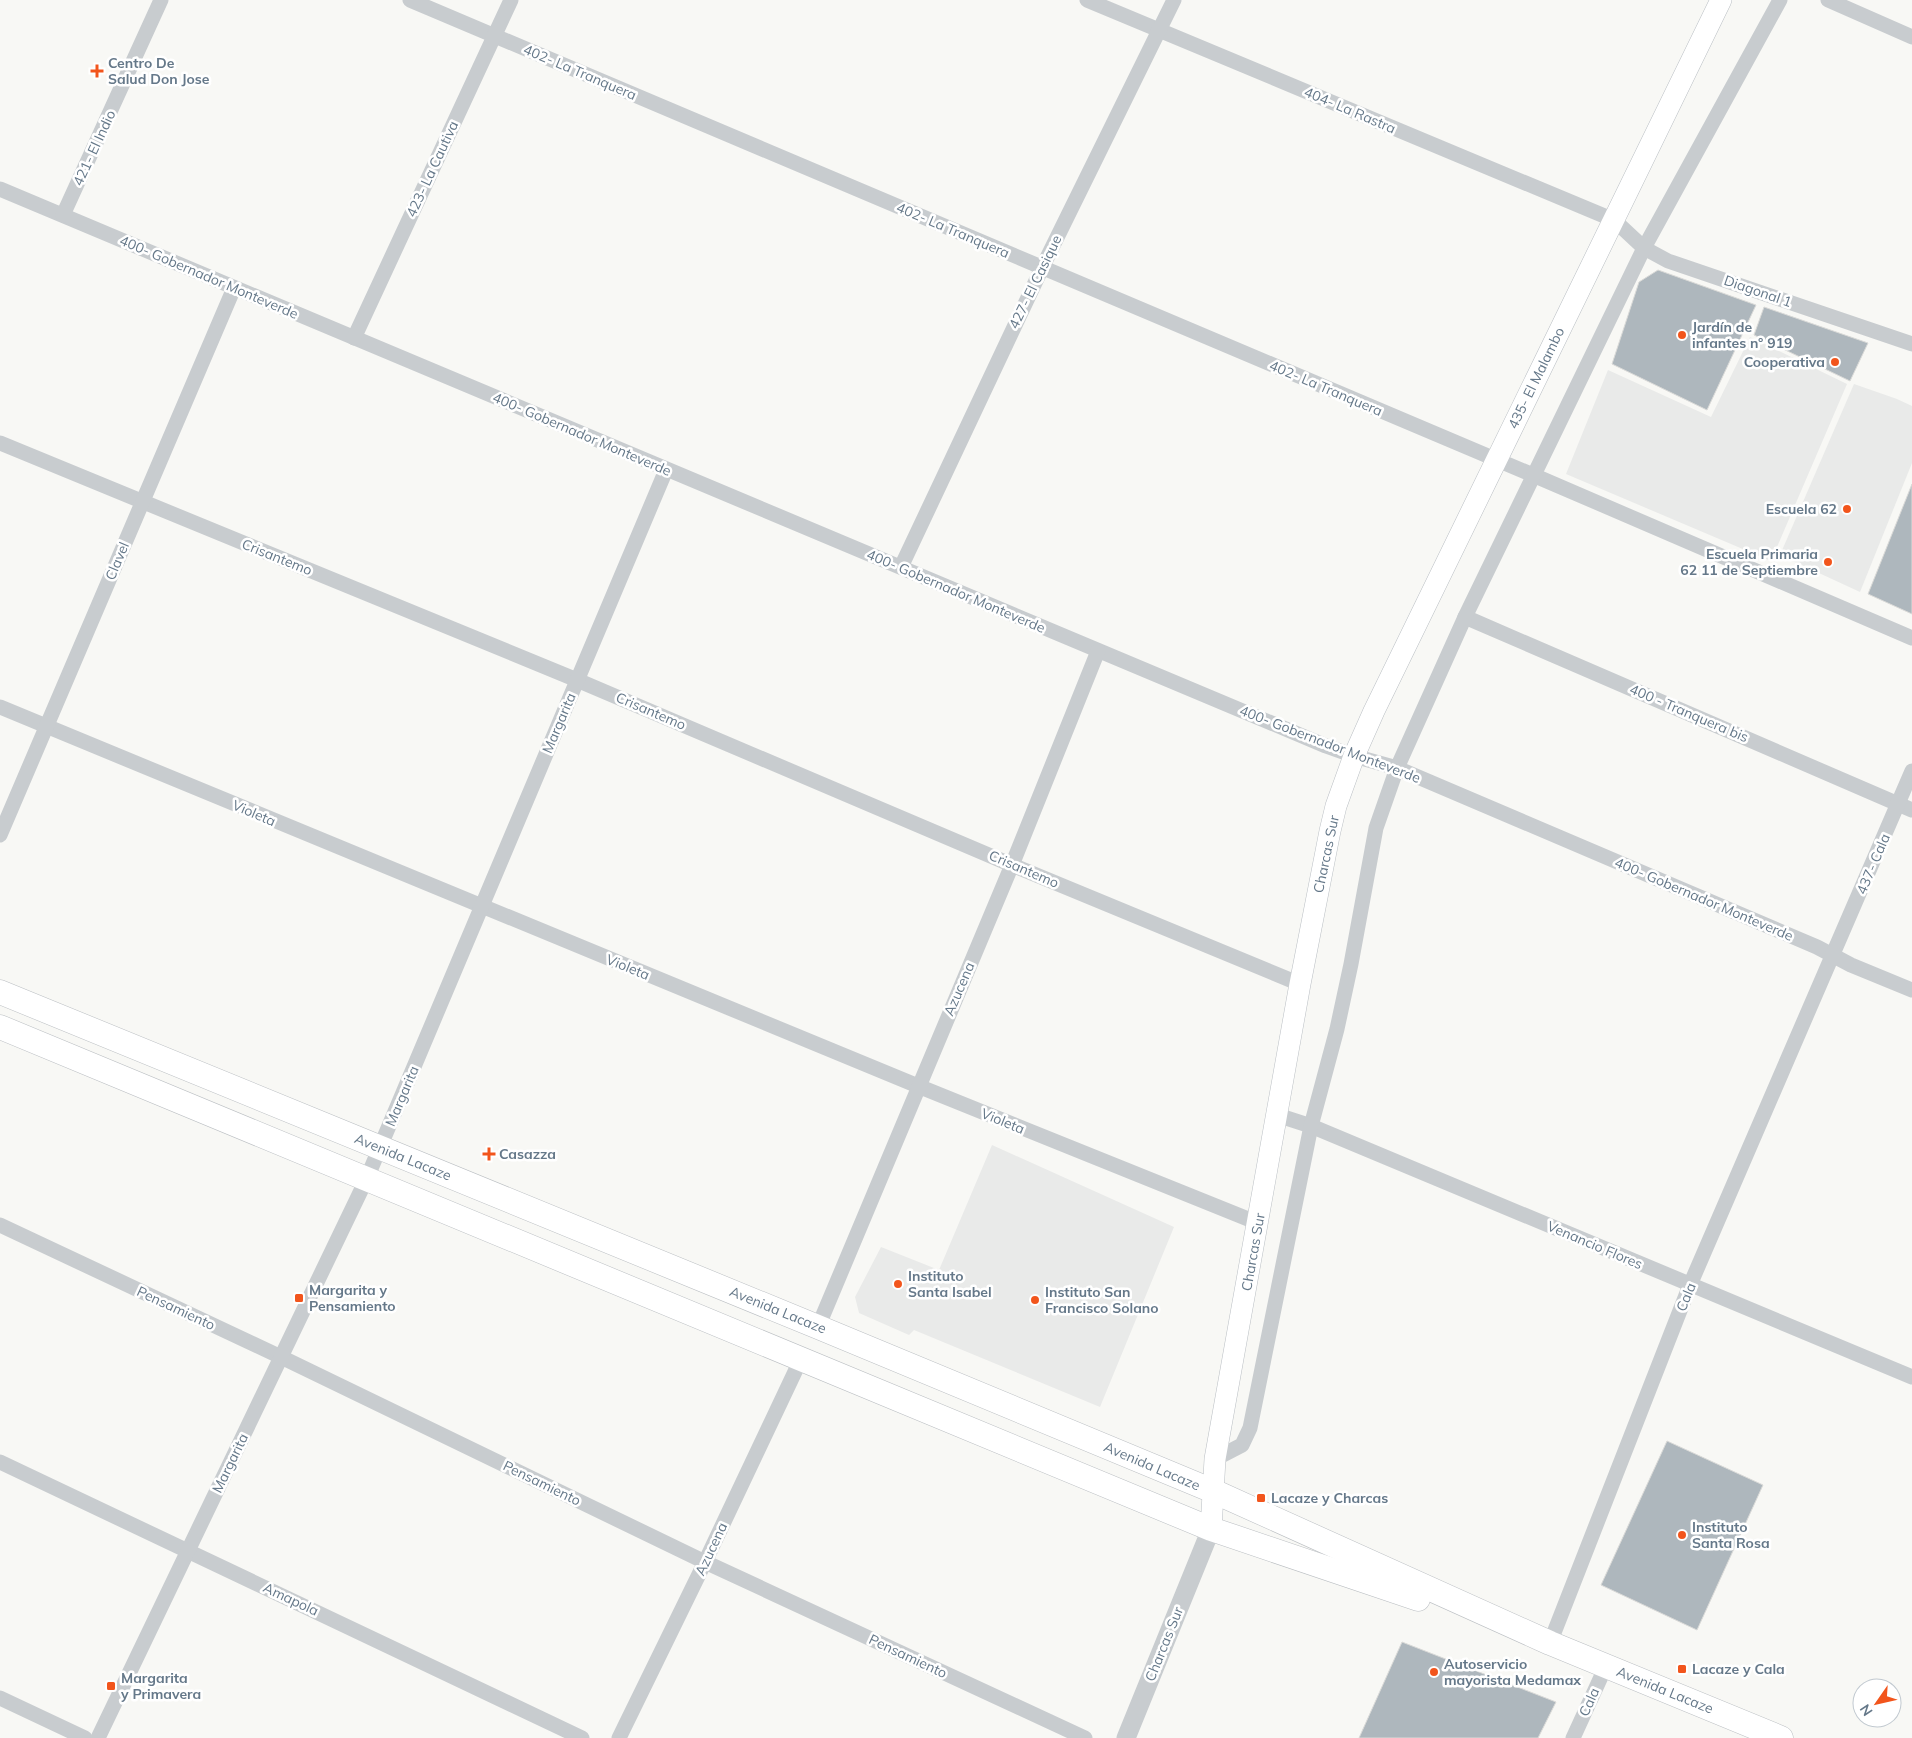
<svg xmlns="http://www.w3.org/2000/svg" width="1912" height="1738" font-family="Mulish,sans-serif">
	<style>
		.built { fill: #e9eae9 }
		.building { fill: #aeb7bd; stroke: #dadad8 }
		.lines { fill: none; stroke-linecap: round; stroke-linejoin: round }
		.secondary-casing { stroke: #babfc4; stroke-width: 22 }
		.primary-casing { stroke: #bbbfc3; stroke-width: 25 }
		.minor { stroke: #c8cccf; stroke-width: 15 }
		.tertiary { stroke: #c8cccf; stroke-width: 19 }
		.secondary { stroke: #fff; stroke-width: 21 }
		.primary { stroke: #fff; stroke-width: 24 }
		.poi-dot { fill: #f2551c; stroke: #fff; stroke-width: 2 }
		.labels { text-anchor: middle; dominant-baseline: central; stroke-width: 5; stroke-linejoin: round; paint-order: stroke }
		.poi-label { font-size: 14px; font-weight: bold; fill: #657889; stroke: #fff; text-anchor: start }
		.street-label { font-size: 14px; fill: #657889; stroke: #fff }
	</style>
	<rect width="100%" height="100%" fill="#f8f8f5"/>
	<g class="built">
		<path d="M1750 337 1847 384 1771 561 1566 474 1608 370 1711 417Z"/>
		<path d="M1854 384 1897 399 1912 406V463L1860 592 1780 555Z"/>
		<path d="M992 1145 1174 1227 1100 1407 914 1330 909 1335 859 1313 855 1297 881 1247 939 1270Z"/>
	</g>
	<g class="building">
		<path d="M1658 270 1756 305 1707 410 1612 364 1639 282Z"/>
		<path d="M1764 307 1868 343 1850 381 1754 335Z"/>
		<path d="M1912 484V614L1868 594Z"/>
		<path d="M1667 1441 1763 1485 1697 1630 1601 1585Z"/>
		<path d="M1402 1642 1556 1702 1538 1738H1359Z"/>
	</g>
	<g class="lines">
		<defs>
			<path id="secondary" d="M1211 1529 1215 1459 1300 984 1330 831 1336 806 1354 756 1374 711 1721 0"/>
			<g id="primary">
				<path d="M0 992 818 1327 1213 1491 1550 1643 1781 1738"/>
				<path d="M0 1027 1211 1529 1418 1599"/>
			</g>
		</defs>
		<use href="#secondary" class="secondary-casing"/>
		<use href="#primary" class="primary-casing"/>
		<g class="minor">
			<path d="M410 0 1533 475 1912 638"/>
			<path d="M1087 0 1614 220 1644 248 1668 261 1912 344"/>
			<path d="M1828 0 1912 37"/>
			<path d="M0 189 1326 746 1354 756 1397 768 1817 947 1851 965 1912 990"/>
			<path d="M63 215 161 0"/>
			<path d="M354 338 511 0"/>
			<path d="M0 443 577 680 1012 865 1300 984"/>
			<path d="M901 567 1042 268 1174 0"/>
			<path d="M1465 617 1912 810"/>
			<path d="M0 707 918 1086 1258 1223"/>
			<path d="M0 835 234 288"/>
			<path d="M1277 1115 1311 1126 1912 1377"/>
			<path d="M0 1225 281 1357 705 1562 1085 1738"/>
			<path d="M818 1327 1012 865 1098 651"/>
			<path d="M1215 1459 1242 1445 1250 1428 1311 1126 1337 1029 1351 964 1376 828 1397 768 1465 617 1644 248 1780 0"/>
			<path d="M0 1462 582 1738"/>
			<path d="M1550 1643 1690 1285 1912 771"/>
			<path d="M0 1698 85 1738"/>
			<path d="M98 1738 367 1178 666 470"/>
			<path d="M619 1738 705 1562 801 1359"/>
			<path d="M1573 1738 1606 1666"/>
		</g>
		<path class="tertiary" d="M1126 1738 1211 1529"/>
		<use href="#secondary" class="secondary"/>
		<use href="#primary" class="primary"/>
	</g>
	<g class="poi-dot">
		<path d="M94.5 63.5h5v5h5v5h-5v5h-5v-5h-5v-5h5z"/>
		<circle cx="1682" cy="335" r="5"/>
		<circle cx="1835" cy="362" r="5"/>
		<circle cx="1847" cy="509" r="5"/>
		<circle cx="1828" cy="562" r="5"/>
		<path d="M486.5 1146.5h5v5h5v5h-5v5h-5v-5h-5v-5h5z"/>
		<circle cx="898" cy="1284" r="5"/>
		<rect x="294" y="1293" width="10" height="10" rx="2.5"/>
		<circle cx="1035" cy="1300" r="5"/>
		<rect x="1256" y="1493" width="10" height="10" rx="2.5"/>
		<circle cx="1682" cy="1535" r="5"/>
		<rect x="1677" y="1664" width="10" height="10" rx="2.5"/>
		<circle cx="1434" cy="1672" r="5"/>
		<rect x="106" y="1681" width="10" height="10" rx="2.5"/>
	</g>
	<g class="labels">
		<g class="poi-label">
			<text x="108" y="63">Centro De<tspan x="108" dy="16">Salud Don Jose</tspan></text>
			<text x="1692" y="327">Jardín de<tspan x="1692" dy="16">infantes n° 919</tspan></text>
			<text x="1825" y="362" text-anchor="end">Cooperativa</text>
			<text x="1837" y="509" text-anchor="end">Escuela 62</text>
			<text x="1818" y="554" text-anchor="end">Escuela Primaria<tspan x="1818" dy="16">62 11 de Septiembre</tspan></text>
			<text x="499" y="1154">Casazza</text>
			<text x="908" y="1276">Instituto<tspan x="908" dy="16">Santa Isabel</tspan></text>
			<text x="309" y="1290">Margarita y<tspan x="309" dy="16">Pensamiento</tspan></text>
			<text x="1045" y="1292">Instituto San<tspan x="1045" dy="16">Francisco Solano</tspan></text>
			<text x="1271" y="1498">Lacaze y Charcas</text>
			<text x="1692" y="1527">Instituto<tspan x="1692" dy="16">Santa Rosa</tspan></text>
			<text x="1444" y="1664">Autoservicio<tspan x="1444" dy="16">mayorista Medamax</tspan></text>
			<text x="1692" y="1669">Lacaze y Cala</text>
			<text x="121" y="1678">Margarita<tspan x="121" dy="16">y Primavera</tspan></text>
		</g>
		<g class="street-label">
			<text transform="translate(580 72) rotate(23)">402- La Tranquera</text>
			<text transform="translate(1350 110) rotate(23)">404- La Rastra</text>
			<text transform="translate(94 148) rotate(-65)">421- El Indio</text>
			<text transform="translate(432 169) rotate(-65)">423- La Cautiva</text>
			<text transform="translate(953 230) rotate(23)">402- La Tranquera</text>
			<text transform="translate(209 277) rotate(23)">400- Gobernador Monteverde</text>
			<text transform="translate(1035 282) rotate(-64)">427- El Casique</text>
			<text transform="translate(1758 291) rotate(19)">Diagonal 1</text>
			<text transform="translate(1536 378) rotate(-64)">435- El Malambo</text>
			<text transform="translate(1326 388) rotate(23)">402- La Tranquera</text>
			<text transform="translate(582 434) rotate(23)">400- Gobernador Monteverde</text>
			<text transform="translate(277 557) rotate(22)">Crisantemo</text>
			<text transform="translate(117 561) rotate(-67)">Clavel</text>
			<text transform="translate(956 591) rotate(23)">400- Gobernador Monteverde</text>
			<text transform="translate(651 711) rotate(23)">Crisantemo</text>
			<text transform="translate(1689 713) rotate(23)">400 - Tranquera bis</text>
			<text transform="translate(559 723) rotate(-67)">Margarita</text>
			<text transform="translate(1330 744) rotate(21)">400- Gobernador Monteverde</text>
			<text transform="translate(254 813) rotate(23)">Violeta</text>
			<text transform="translate(1326 854) rotate(-78)">Charcas Sur</text>
			<text transform="translate(1873 864) rotate(-67)">437- Cala</text>
			<text transform="translate(1024 869) rotate(23)">Crisantemo</text>
			<text transform="translate(1704 899) rotate(23)">400- Gobernador Monteverde</text>
			<text transform="translate(628 967) rotate(22)">Violeta</text>
			<text transform="translate(959 989) rotate(-67)">Azucena</text>
			<text transform="translate(402 1096) rotate(-67)">Margarita</text>
			<text transform="translate(1003 1121) rotate(22)">Violeta</text>
			<text transform="translate(403 1157) rotate(22)">Avenida Lacaze</text>
			<text transform="translate(1595 1245) rotate(23)">Venancio Flores</text>
			<text transform="translate(1253 1252) rotate(-80)">Charcas Sur</text>
			<text transform="translate(1686 1297) rotate(-68)">Cala</text>
			<text transform="translate(176 1308) rotate(25)">Pensamiento</text>
			<text transform="translate(778 1310) rotate(22)">Avenida Lacaze</text>
			<text transform="translate(230 1463) rotate(-64)">Margarita</text>
			<text transform="translate(1152 1466) rotate(23)">Avenida Lacaze</text>
			<text transform="translate(542 1483) rotate(26)">Pensamiento</text>
			<text transform="translate(711 1549) rotate(-65)">Azucena</text>
			<text transform="translate(291 1599) rotate(25)">Amapola</text>
			<text transform="translate(1164 1644) rotate(-68)">Charcas Sur</text>
			<text transform="translate(908 1656) rotate(25)">Pensamiento</text>
			<text transform="translate(1665 1690) rotate(22)">Avenida Lacaze</text>
			<text transform="translate(1589 1702) rotate(-66)">Cala</text>
		</g>
	</g>
	<g transform="translate(1877 1703) rotate(236)"><circle r="24" fill="#ffffff" stroke="#c1c9d0"/>
	<path d="M0-4L9 19L0 12L-9 19Z" fill="#f2551c"/>
	<text y="-8" font-size="14" font-weight="bold" text-anchor="middle" fill="#657889">N</text>
	</g>
</svg>
